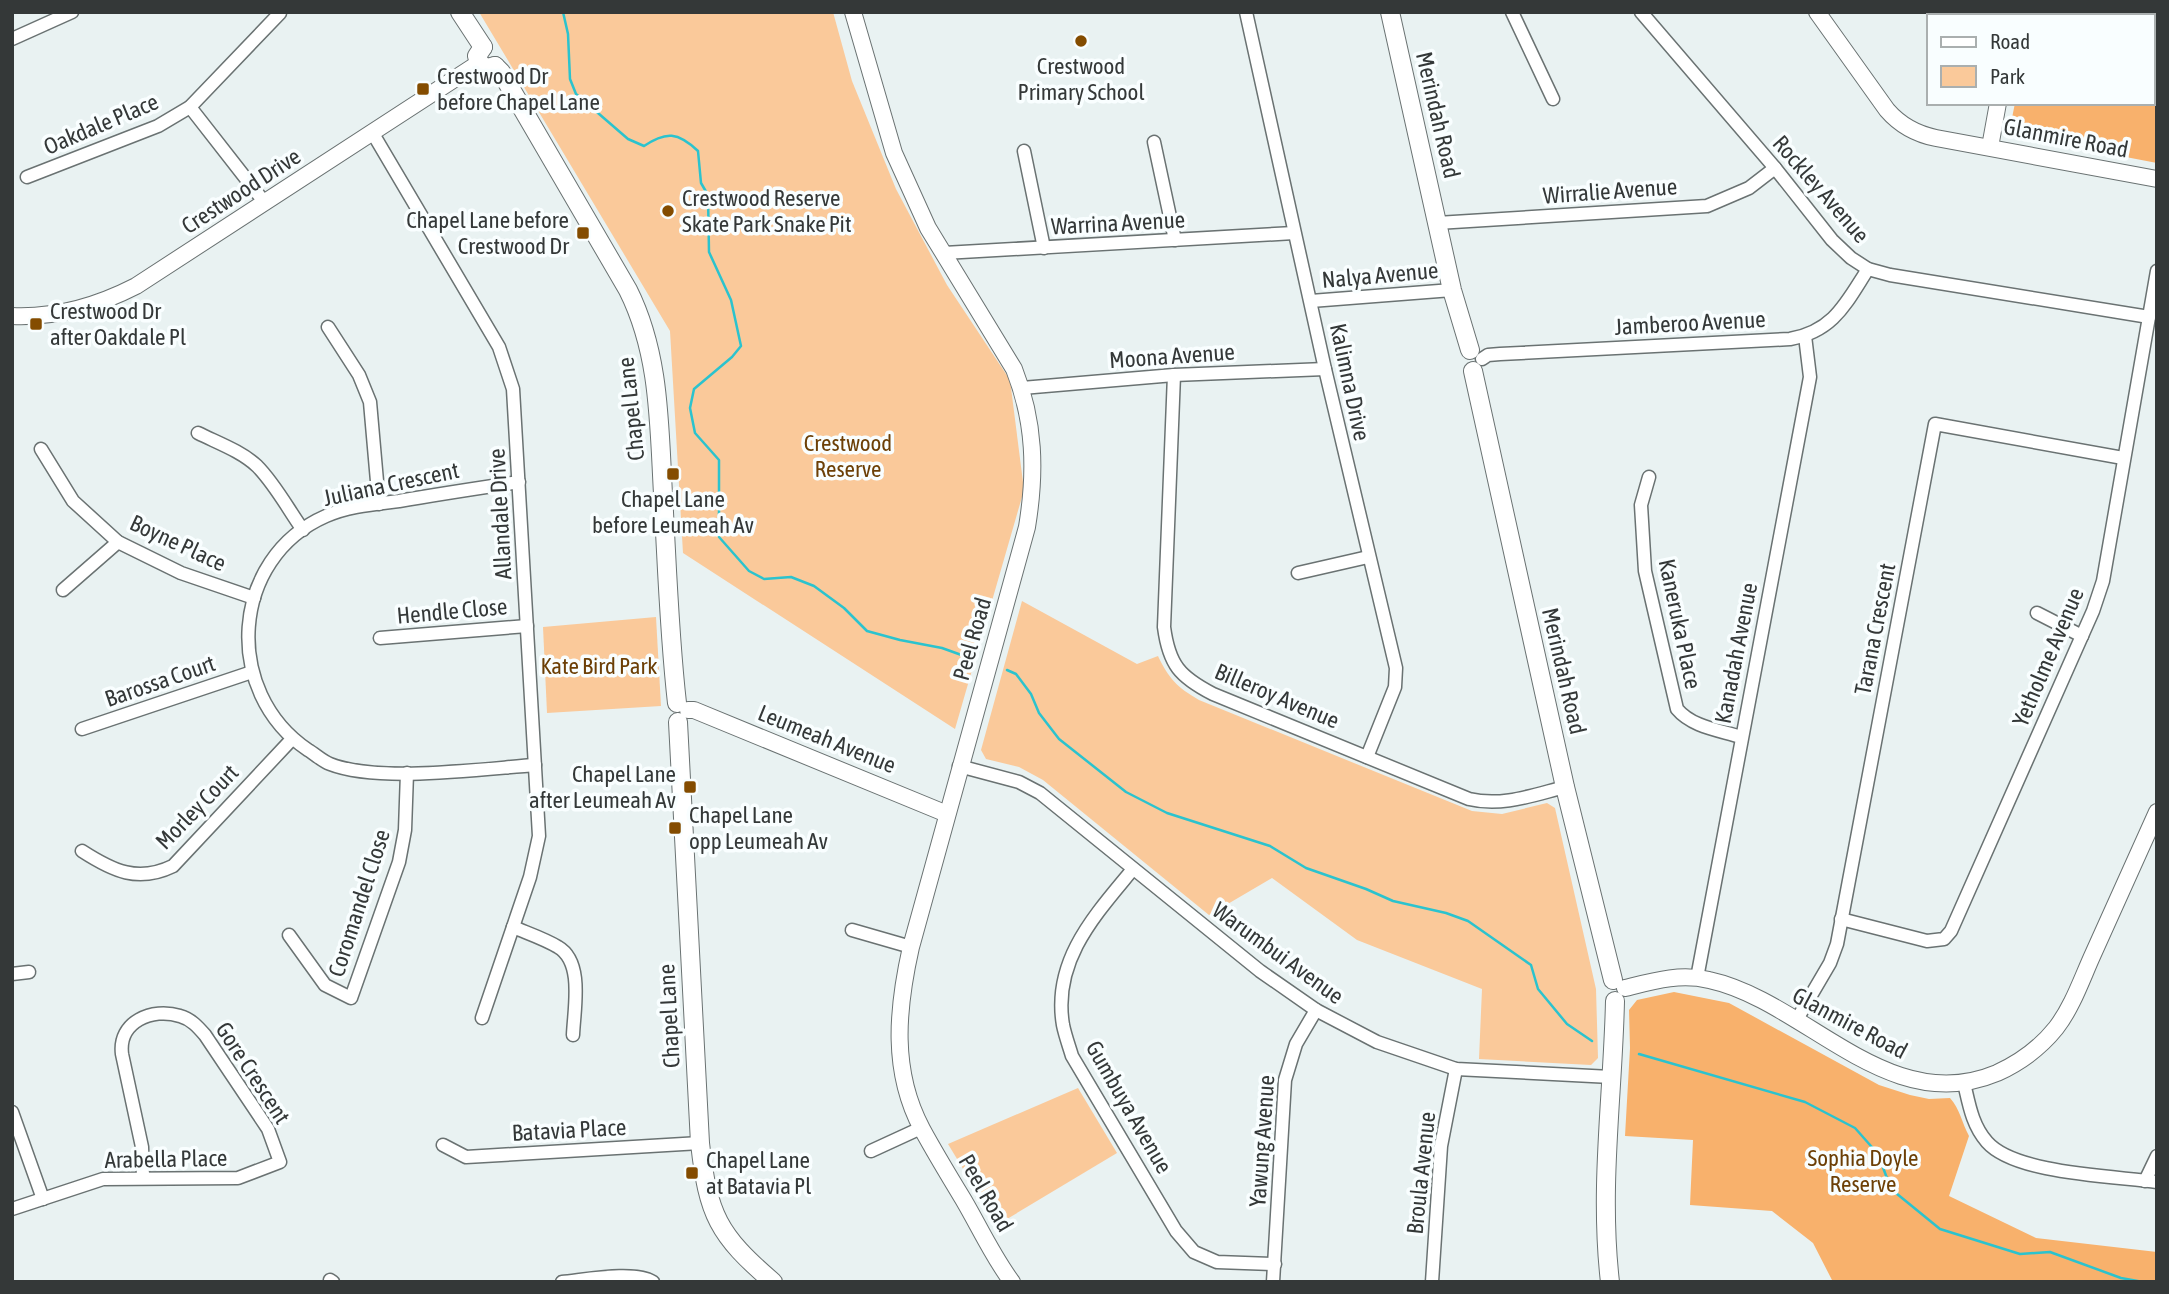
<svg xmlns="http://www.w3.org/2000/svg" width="2169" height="1294" font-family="'Asap Condensed',sans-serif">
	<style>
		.green { fill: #fac99a }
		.forest { fill: #f8b16c }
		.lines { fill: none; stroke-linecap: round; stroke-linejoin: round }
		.stream { stroke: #2bc3ce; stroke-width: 2.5 }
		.minor-casing { stroke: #6a7272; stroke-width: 15 }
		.tertiary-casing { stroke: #6a7272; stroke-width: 18 }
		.secondary-casing { stroke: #6a7272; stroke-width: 20 }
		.minor { stroke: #fff; stroke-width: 12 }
		.tertiary { stroke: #fff; stroke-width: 16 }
		.secondary { stroke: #fff; stroke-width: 18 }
		.poi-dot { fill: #844c00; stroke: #f9feff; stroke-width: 2.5 }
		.labels { text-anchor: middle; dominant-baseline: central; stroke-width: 7; stroke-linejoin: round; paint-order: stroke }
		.poi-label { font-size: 23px; fill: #343838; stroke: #f9feff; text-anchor: start }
		.street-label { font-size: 23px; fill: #343838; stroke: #f9feff }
		.park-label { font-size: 23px; fill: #6c3f06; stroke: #f9feff }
	</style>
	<rect width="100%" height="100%" fill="#e9f2f2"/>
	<g class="green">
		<path d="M479 12H833L852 81 896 189 947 285 1010 380 1024 490 955 729 683 553 670 331Z"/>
		<path d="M1022 601 1137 664 1158 656C1169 679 1177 687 1199 700L1472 811 1502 814 1547 803 1555 808 1596 989 1598 1058 1591 1065 1479 1059 1482 989 1357 940 1272 878 1209 915 1043 780 1019 767 986 759 981 750Z"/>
		<path d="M656 617 661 706 547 713 543 627Z"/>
		<path d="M1078 1088 1117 1153 997 1225 948 1144Z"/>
	</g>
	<g class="forest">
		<path d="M2032 12H2157V163L2016 136 2010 128 2015 103H2153V16H2031Z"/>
		<path d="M1674 992 1729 1003 1879 1085 1910 1095 1929 1099 1950 1098C1960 1109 1962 1123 1969 1136L1949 1196 2036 1238 2157 1252V1282H1833L1813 1243 1772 1211 1690 1205 1693 1140 1625 1136 1630 1048 1629 1010 1637 1000Z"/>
	</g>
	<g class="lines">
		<g class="stream">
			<path d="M563 12 568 34 570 79 576 94 628 139 644 146C666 131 678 132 698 151L701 183 708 195 709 252 731 300 741 346 732 357 694 389 690 408 695 433 719 460V537L749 571 764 579 791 577 814 586 844 608 867 631 900 640 942 648 967 657"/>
			<path d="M2054 12 2056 16"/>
			<path d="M2153 82H2157"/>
			<path d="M1007 670 1016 674 1031 694 1039 713 1059 739 1126 792 1167 813 1270 846 1306 868 1366 889 1393 901 1446 913 1468 921 1531 965 1538 989 1567 1024 1592 1041"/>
			<path d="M1639 1054 1805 1102 1855 1128 1878 1154 1891 1189 1940 1229 2020 1254 2050 1252 2121 1278 2143 1282"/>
		</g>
		<defs>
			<g id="minor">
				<path d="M1246 12 1325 369 1396 668 1395 687 1367 757"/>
				<path d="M1512 12 1553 99"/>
				<path d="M1641 12 1775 168 1832 240 1851 258 1868 269 1890 275 2149 317"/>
				<path d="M12 39 72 12"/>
				<path d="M190 107 265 203"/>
				<path d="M372 132 499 347 513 389 539 836 530 877 482 1018"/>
				<path d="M1154 142 1175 240"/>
				<path d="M1024 151 1044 248"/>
				<path d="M27 177 158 126 190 107 280 13"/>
				<path d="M1437 223 1707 206 1749 188 1775 168"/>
				<path d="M944 253 1294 233"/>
				<path d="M1311 301 1452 290"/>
				<path d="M328 327 359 375 370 402 379 504"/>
				<path d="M1482 359 1488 355 1500 354 1790 339C1834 331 1846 303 1868 269"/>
				<path d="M1174 375 1164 627C1169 665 1180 677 1213 694L1469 799C1502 807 1533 795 1565 787"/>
				<path d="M1022 388 1174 375 1325 369"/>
				<path d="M198 433C218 443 241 451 257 466 275 484 288 509 303 530"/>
				<path d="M41 449 73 501 118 542 181 573 254 598"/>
				<path d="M1649 477 1641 505 1645 571 1677 709C1692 727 1719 730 1741 737"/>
				<path d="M519 482C479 488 439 494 399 501 375 504 348 506 326 516 230 558 222 692 308 750 315 754 322 761 330 764 378 783 481 769 535 765"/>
				<path d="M1298 573 1368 557"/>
				<path d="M63 590 118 542"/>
				<path d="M2037 613 2082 636"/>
				<path d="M380 638 527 626"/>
				<path d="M82 729 252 672"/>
				<path d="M959 766 1019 782 1040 793 1260 971 1316 1010 1377 1042 1456 1069 1611 1077"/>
				<path d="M82 851C113 871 138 883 173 866L292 739"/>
				<path d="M1133 869C1096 914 1052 960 1063 1025 1065 1035 1069 1046 1072 1056L1176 1231 1194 1252 1217 1262 1275 1264"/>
				<path d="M1841 919 1927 941 1944 939 1951 931 2093 611 2103 581 2157 271"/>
				<path d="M513 927C527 933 545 939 558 947 584 962 574 1009 573 1035"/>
				<path d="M852 930 911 947"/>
				<path d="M289 935 325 985 351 998 399 862 405 830 407 773"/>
				<path d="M12 974 29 972"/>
				<path d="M1697 978 1810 377 1805 336"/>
				<path d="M1796 1021 1830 963 1837 944 1935 424 2123 458"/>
				<path d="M1964 1083C1969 1104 1972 1125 1987 1142 2015 1174 2113 1176 2157 1182"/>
				<path d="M12 1112 43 1199"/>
				<path d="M443 1145 466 1157 700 1143"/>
				<path d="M871 1151 921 1128"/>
				<path d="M2145 1181 2157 1156"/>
				<path d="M12 1209 103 1179 238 1178 280 1162 268 1129 205 1035C198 1027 191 1019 180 1016 152 1007 118 1022 122 1054L142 1147 143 1178"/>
				<path d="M330 1280 333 1282"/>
				<path d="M562 1282C584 1280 635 1270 653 1282"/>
				<path d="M1273 1282 1285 1080 1296 1044 1316 1010"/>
				<path d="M1432 1282 1441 1146 1456 1069"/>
			</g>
			<g id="tertiary">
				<path d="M853 12 894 153 928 228 1014 369C1035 422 1036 472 1027 527L911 947C897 1009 891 1071 922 1129 935 1153 949 1176 963 1199 979 1226 993 1257 1012 1282"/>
				<path d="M1817 12 1887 110C1900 125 1916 134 1936 138L2157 179"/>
				<path d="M2014 16V12"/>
				<path d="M1990 147 1998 103"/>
				<path d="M12 316C57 318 97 306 136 286L479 63"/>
				<path d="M688 710H694L947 814"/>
				<path d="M1625 988C1653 981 1680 973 1709 980 1806 1001 1888 1119 1997 1073 2019 1063 2040 1048 2056 1028 2073 1006 2082 978 2094 952 2115 906 2136 859 2157 812"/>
			</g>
			<g id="secondary">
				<path d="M460 12 483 47"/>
				<path d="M1390 12 1452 290 1470 350"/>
				<path d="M483 47 477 56 480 64 487 68 495 66"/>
				<path d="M495 66 501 72 628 290C660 354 659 423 663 494 667 564 669 633 677 703"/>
				<path d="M1473 371 1565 787 1613 980"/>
				<path d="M678 722 700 1143C708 1215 718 1235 773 1282"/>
				<path d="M1610 1282C1599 1188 1613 1094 1615 1001"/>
			</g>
		</defs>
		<use href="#minor" class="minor-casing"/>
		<use href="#tertiary" class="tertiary-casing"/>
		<use href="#secondary" class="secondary-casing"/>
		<use href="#minor" class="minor"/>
		<use href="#tertiary" class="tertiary"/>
		<use href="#secondary" class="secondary"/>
	</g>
	<g class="poi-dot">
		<circle cx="1081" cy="41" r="7"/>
		<rect x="416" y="82" width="14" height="14" rx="3.5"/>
		<circle cx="668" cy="211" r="7"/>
		<rect x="576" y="226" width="14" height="14" rx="3.5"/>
		<rect x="29" y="317" width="14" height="14" rx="3.5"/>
		<rect x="666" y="467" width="14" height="14" rx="3.5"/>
		<rect x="683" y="780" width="14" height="14" rx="3.5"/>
		<rect x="668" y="821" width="14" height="14" rx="3.5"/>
		<rect x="685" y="1166" width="14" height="14" rx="3.5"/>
	</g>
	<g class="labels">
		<g class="poi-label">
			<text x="1081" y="66" text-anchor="middle">Crestwood<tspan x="1081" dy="26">Primary School</tspan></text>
			<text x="437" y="76">Crestwood Dr<tspan x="437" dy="26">before Chapel Lane</tspan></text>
			<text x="682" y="198">Crestwood Reserve<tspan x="682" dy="26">Skate Park Snake Pit</tspan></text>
			<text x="569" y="220" text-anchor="end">Chapel Lane before<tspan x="569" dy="26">Crestwood Dr</tspan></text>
			<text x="50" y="311">Crestwood Dr<tspan x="50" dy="26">after Oakdale Pl</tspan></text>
			<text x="673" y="499" text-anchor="middle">Chapel Lane<tspan x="673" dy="26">before Leumeah Av</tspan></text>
			<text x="676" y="774" text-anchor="end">Chapel Lane<tspan x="676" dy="26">after Leumeah Av</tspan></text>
			<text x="689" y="815">Chapel Lane<tspan x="689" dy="26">opp Leumeah Av</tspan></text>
			<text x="706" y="1160">Chapel Lane<tspan x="706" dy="26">at Batavia Pl</tspan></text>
		</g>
		<g class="street-label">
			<text transform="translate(1438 115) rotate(77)">Merindah Road</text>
			<text transform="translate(101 124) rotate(-23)">Oakdale Place</text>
			<text transform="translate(2066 138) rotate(11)">Glanmire Road</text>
			<text transform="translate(1821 189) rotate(49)">Rockley Avenue</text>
			<text transform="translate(241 191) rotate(-33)">Crestwood Drive</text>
			<text transform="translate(1610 191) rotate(-4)">Wirralie Avenue</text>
			<text transform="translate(1118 223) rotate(-3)">Warrina Avenue</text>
			<text transform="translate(1380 275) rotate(-5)">Nalya Avenue</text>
			<text transform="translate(1690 323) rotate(-3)">Jamberoo Avenue</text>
			<text transform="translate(1172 356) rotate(-4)">Moona Avenue</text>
			<text transform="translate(1350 382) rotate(78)">Kalimna Drive</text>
			<text transform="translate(631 409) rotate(-96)">Chapel Lane</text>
			<text transform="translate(391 484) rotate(-12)">Juliana Crescent</text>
			<text transform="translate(500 514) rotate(-93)">Allandale Drive</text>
			<text transform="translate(178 543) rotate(25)">Boyne Place</text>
			<text transform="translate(452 611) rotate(-5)">Hendle Close</text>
			<text transform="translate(1680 624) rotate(78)">Kaneruka Place</text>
			<text transform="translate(1875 629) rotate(-79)">Tarana Crescent</text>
			<text transform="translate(972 639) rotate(-74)">Peel Road</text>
			<text transform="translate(1736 653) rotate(-79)">Kanadah Avenue</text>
			<text transform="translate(2048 657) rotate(-67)">Yetholme Avenue</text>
			<text transform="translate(1564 671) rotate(77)">Merindah Road</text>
			<text transform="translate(160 681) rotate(-19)">Barossa Court</text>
			<text transform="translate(1277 696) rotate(23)">Billeroy Avenue</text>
			<text transform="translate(827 739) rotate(22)">Leumeah Avenue</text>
			<text transform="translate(197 807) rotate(-46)">Morley Court</text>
			<text transform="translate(359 903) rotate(-72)">Coromandel Close</text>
			<text transform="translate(1278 953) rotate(36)">Warumbui Avenue</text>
			<text transform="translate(669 1016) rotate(-93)">Chapel Lane</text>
			<text transform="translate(1850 1023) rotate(28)">Glanmire Road</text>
			<text transform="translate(253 1073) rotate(57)">Gore Crescent</text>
			<text transform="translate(1129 1107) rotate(60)">Gumbuya Avenue</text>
			<text transform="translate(569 1130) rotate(-3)">Batavia Place</text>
			<text transform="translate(1262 1141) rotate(-86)">Yawung Avenue</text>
			<text transform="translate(166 1159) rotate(-1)">Arabella Place</text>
			<text transform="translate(1421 1173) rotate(-84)">Broula Avenue</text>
			<text transform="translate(986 1193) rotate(60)">Peel Road</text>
		</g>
		<g class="park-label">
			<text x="848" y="443">Crestwood<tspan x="848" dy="26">Reserve</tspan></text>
			<text x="599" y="666">Kate Bird Park</text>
			<text x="1863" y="1158">Sophia Doyle<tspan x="1863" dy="26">Reserve</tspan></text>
		</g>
	</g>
	<rect width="2169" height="1294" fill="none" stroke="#343838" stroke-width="28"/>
	<rect x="1927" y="14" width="228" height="91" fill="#f9feff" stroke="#aaafaf" stroke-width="2"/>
	<rect x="1941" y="37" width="35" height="10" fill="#ffffff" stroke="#aaafaf" stroke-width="2"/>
	<text x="1990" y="49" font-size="21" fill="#343838">Road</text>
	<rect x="1941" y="66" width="35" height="21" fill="#fac99a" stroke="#aaafaf" stroke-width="2"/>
	<text x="1990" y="84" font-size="21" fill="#343838">Park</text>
</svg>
